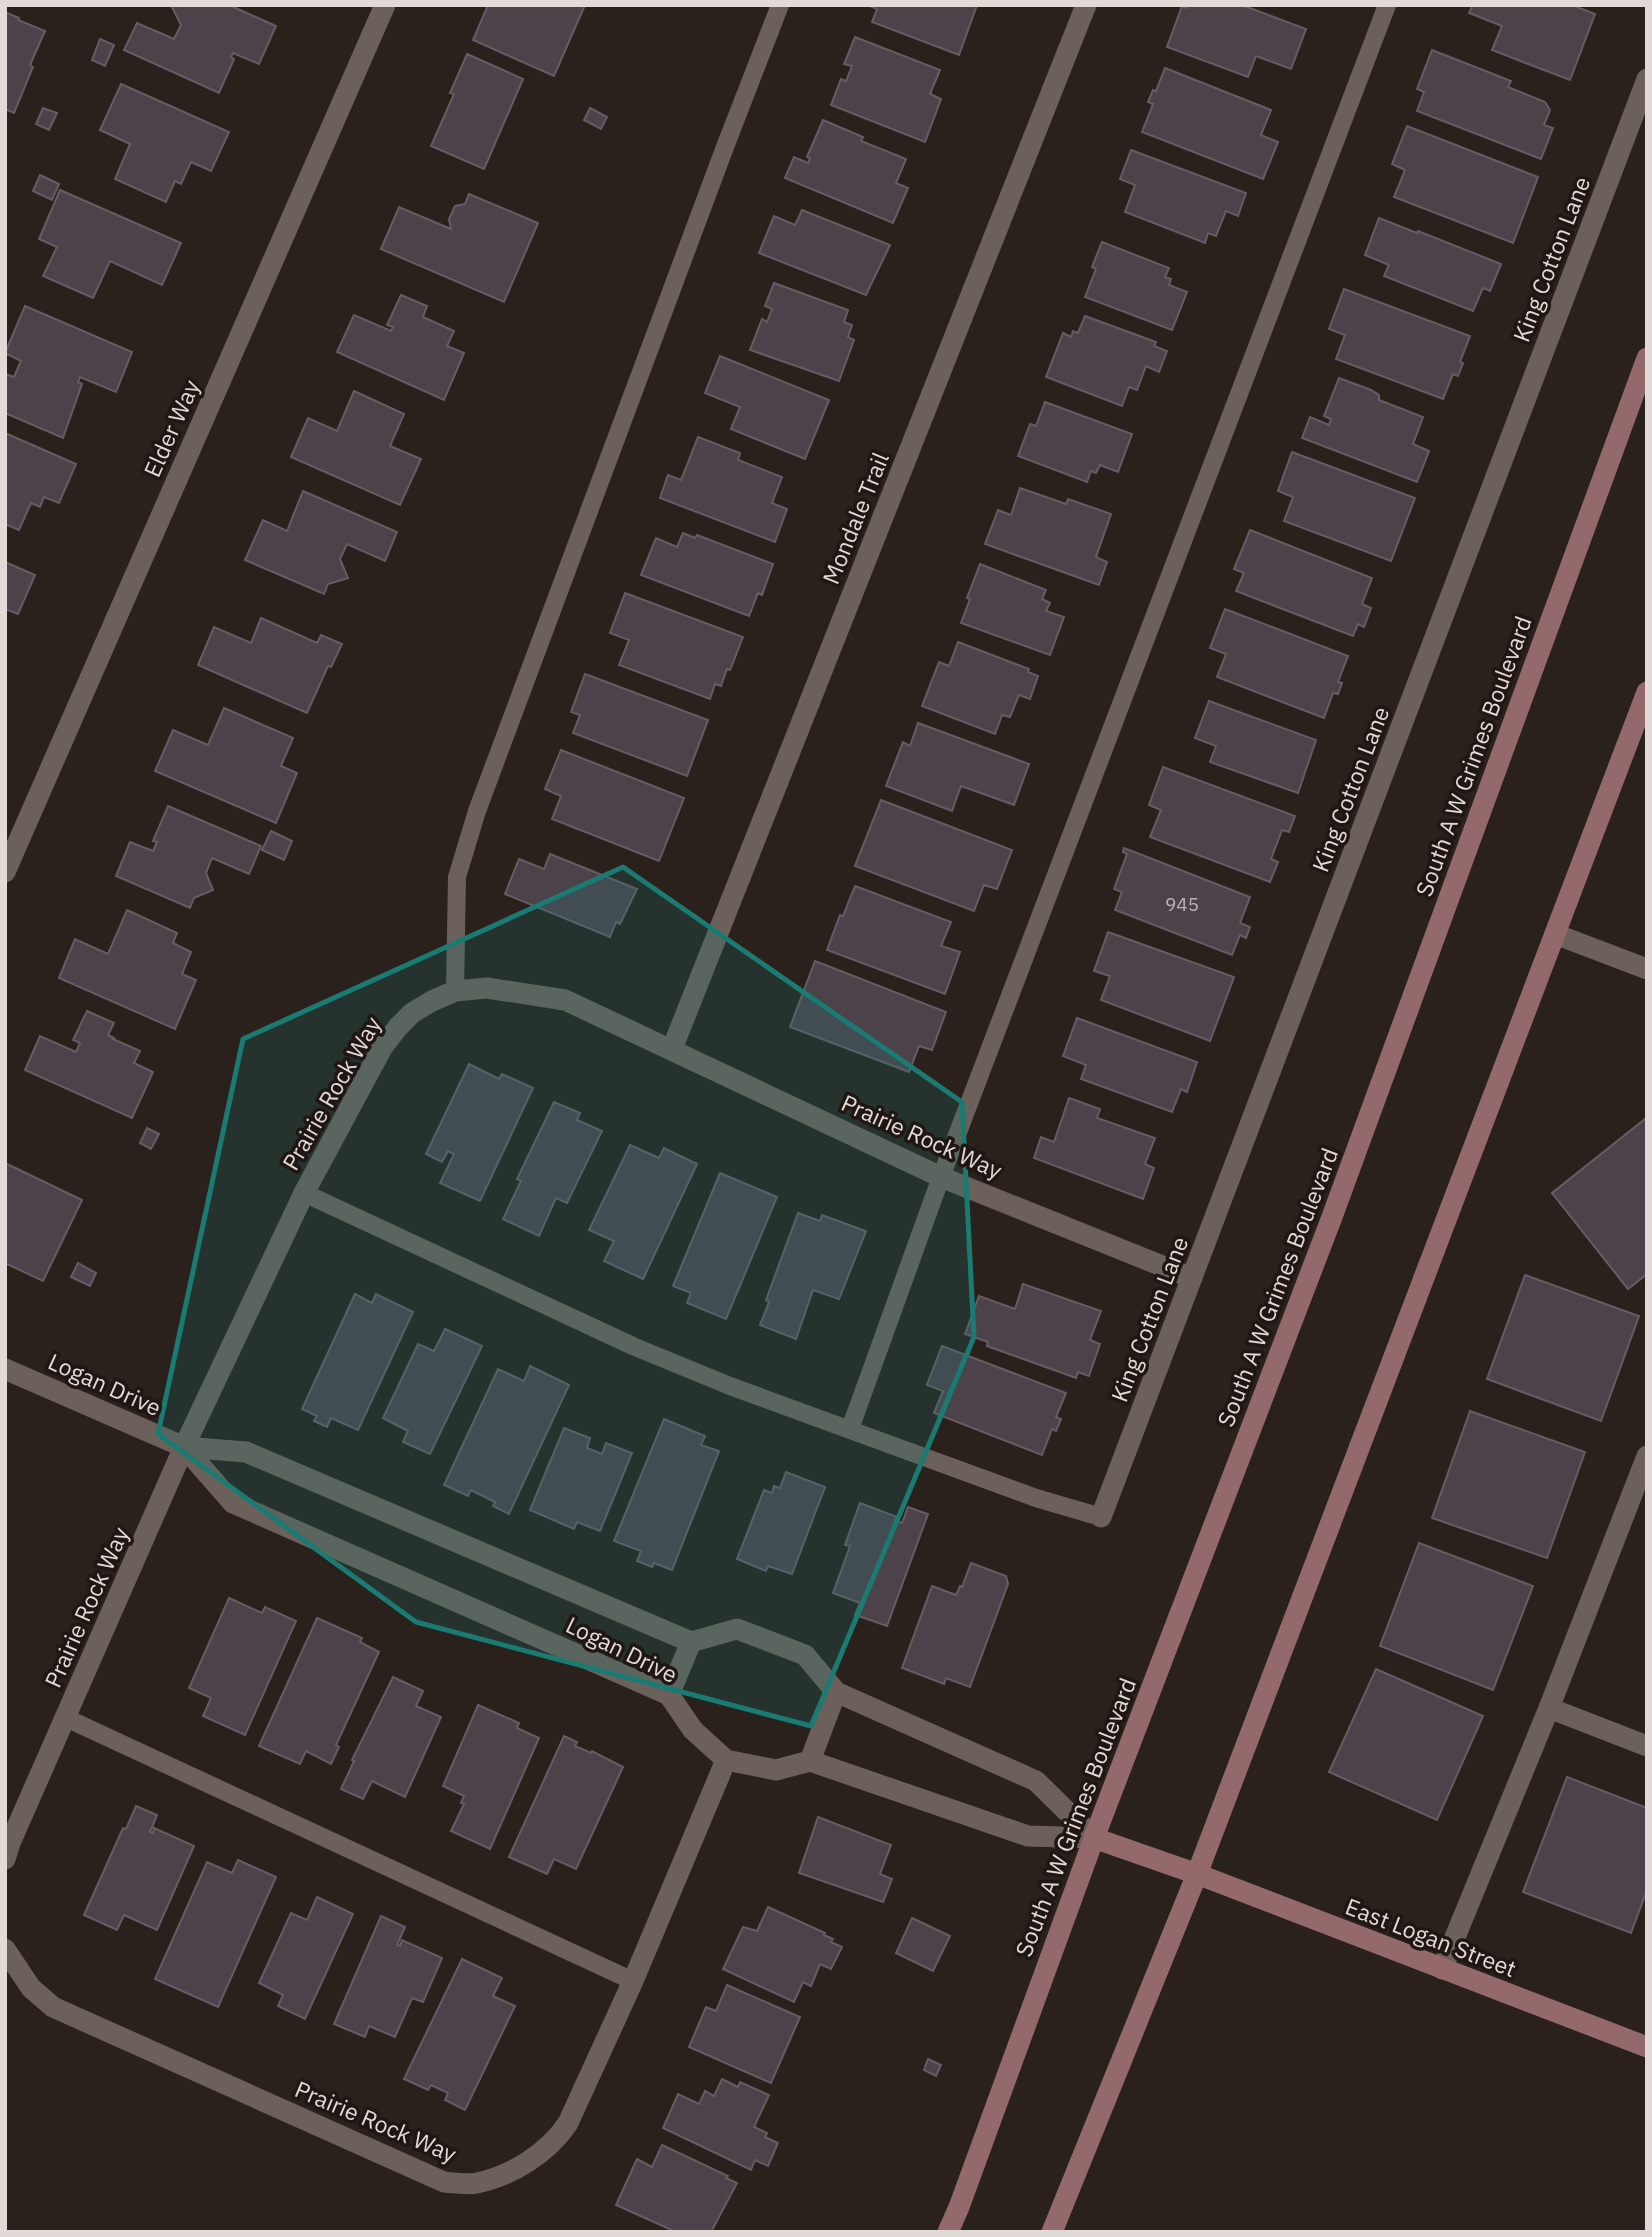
<svg xmlns="http://www.w3.org/2000/svg" width="1652" height="2237" font-family="'IBM Plex Sans',sans-serif">
	<style>
		.building { fill: #4c424a; stroke: #665c64; stroke-width: 2 }
		.lines { fill: none; stroke-linecap: round; stroke-linejoin: round }
		.lane { stroke: #6c605b; stroke-width: 18 }
		.street { stroke: #6c605b; stroke-width: 21 }
		.secondary { stroke: #94696c; stroke-width: 21 }
		.marked { fill: #1a7b73; fill-opacity: 0.2; stroke: #1a7b73; stroke-width: 5; stroke-linejoin: round }
		.labels { text-anchor: middle; dominant-baseline: central; stroke-width: 7; stroke-linejoin: round; paint-order: stroke }
		.number-label { font-size: 19px; fill: #bcb4b4 }
		.street-label { font-size: 23px; fill: #e1dad7; stroke: #201613 }
	</style>
	<rect width="100%" height="100%" fill="#2a201c"/>
	<g class="building">
		<path d="M171 5H229L276 26 259 64 233 53 231 57 234 59 219 93 124 50 137 23 174 39 181 25Z"/>
		<path d="M488 5H585L554 76 473 40Z"/>
		<path d="M868 5H977L959 55 872 22 877 9Z"/>
		<path d="M1188 5H1242L1306 29 1291 69 1256 56 1248 77 1167 47 1182 6 1187 8Z"/>
		<path d="M1473 5H1572L1595 14 1570 80 1492 50 1502 26 1469 13Z"/>
		<path d="M5 12 19 18 18 20 45 31 30 65 33 67 14 113 5 109Z"/>
		<path d="M855 37 940 70 930 94 941 99 925 142 831 105 841 79 846 81 852 66 844 64Z"/>
		<path d="M100 39 114 45 105 66 92 60Z"/>
		<path d="M1432 50 1511 81 1508 87 1545 102 1550 110 1544 125 1553 128 1541 159 1417 111 1424 92 1417 89Z"/>
		<path d="M467 54 523 79 484 169 431 146 454 94 450 93Z"/>
		<path d="M1165 68 1271 110 1261 135 1278 142 1263 179 1142 132 1153 104 1148 102 1153 90 1156 91Z"/>
		<path d="M121 84 229 132 211 171 191 162 181 184 175 181 166 202 115 179 130 144 100 130Z"/>
		<path d="M43 108 57 113 49 130 36 124Z"/>
		<path d="M590 108 607 117 601 129 584 120Z"/>
		<path d="M823 120 863 137 861 141 906 159 896 183 908 188 893 223 785 178 794 157 808 163 810 158 807 157Z"/>
		<path d="M1407 126 1538 177 1513 243 1394 197 1405 170 1392 164Z"/>
		<path d="M1131 150 1246 193 1238 216 1226 211 1216 236 1208 233 1205 243 1125 212 1135 185 1120 179Z"/>
		<path d="M40 175 59 184 52 200 33 191Z"/>
		<path d="M60 190 181 243 162 285 110 261 93 298 43 276 57 247 39 239Z"/>
		<path d="M469 194 538 223 504 302 381 249 399 207 451 229 449 219 455 206 465 204Z"/>
		<path d="M802 210 890 245 866 295 759 253 774 216 795 225Z"/>
		<path d="M1379 218 1417 233 1418 231 1501 264 1490 291 1483 288 1473 311 1384 276 1389 265 1365 255Z"/>
		<path d="M1102 242 1169 268 1165 277 1171 279 1169 285 1187 292 1172 330 1085 297 1096 269 1092 267Z"/>
		<path d="M774 283 848 310 844 322 852 325 848 337 854 340 839 381 750 350 762 319 767 322 772 309 765 306Z"/>
		<path d="M1344 289 1470 336 1460 362 1463 363 1458 376 1453 374 1443 399 1336 359 1345 335 1329 329Z"/>
		<path d="M401 295 427 306 423 317 454 331 447 346 464 353 444 400 337 352 354 315 391 331 393 327 387 325Z"/>
		<path d="M25 306 132 352 116 392 80 377 78 382 82 384 63 438 5 413V374L14 377 21 361 5 353Z"/>
		<path d="M1085 316 1156 342 1154 346 1167 351 1159 372 1146 366 1137 390 1129 387 1122 406 1046 377 1063 333 1071 337 1073 331 1078 333Z"/>
		<path d="M720 356 829 400 805 459 731 429 740 407 705 393Z"/>
		<path d="M1339 378 1371 390 1379 395V400L1423 417 1413 444 1429 451 1417 482 1302 438 1310 417 1329 425 1331 419 1324 416Z"/>
		<path d="M354 391 404 414 390 446 421 459 400 505 291 457 308 418 337 431Z"/>
		<path d="M1045 402 1132 434 1118 472 1100 465 1096 473 1091 471 1087 482 1018 456 1030 424 1036 426Z"/>
		<path d="M5 433 76 464 59 503 44 497 40 507 31 503 19 530 5 524Z"/>
		<path d="M698 437 740 453 738 460 782 477 772 503 787 509 775 542 660 498 668 475 681 480Z"/>
		<path d="M1292 452 1415 498 1391 561 1284 521 1293 497 1278 491Z"/>
		<path d="M1020 488 1066 504 1068 499 1111 514 1096 557 1107 562 1099 585 985 544 998 510 1011 515Z"/>
		<path d="M303 491 397 532 385 561 347 544 340 559 348 578 328 584 324 594 245 560 263 520 287 531Z"/>
		<path d="M1250 530 1372 578 1362 604 1371 608 1364 627 1358 624 1353 636 1236 591 1244 573 1234 569Z"/>
		<path d="M683 533 695 538 697 535 773 564 762 595 758 593 749 616 641 575 656 538 677 547Z"/>
		<path d="M5 562 35 575 18 614 5 609Z"/>
		<path d="M980 564 1046 590 1042 599 1050 603 1046 611 1064 617 1050 655 961 623 970 599 967 598Z"/>
		<path d="M625 593 743 637 730 670 727 669 721 686 715 684 710 699 619 665 629 640 610 633Z"/>
		<path d="M1225 609 1348 656 1338 682 1342 683 1338 694 1333 693 1324 718 1217 677 1226 654 1210 648Z"/>
		<path d="M261 618 317 643 321 635 342 644 331 667 328 666 307 713 198 665 214 627 251 643Z"/>
		<path d="M958 642 1029 669 1028 672 1038 676 1030 699 1019 695 1010 717 1002 715 995 734 922 706 939 662 949 666Z"/>
		<path d="M585 674 708 720 687 776 573 733 580 715 571 712Z"/>
		<path d="M1209 701 1316 740 1298 793 1210 762 1216 746 1195 738Z"/>
		<path d="M224 708 293 738 281 766 297 773 276 823 155 771 173 730 208 745Z"/>
		<path d="M918 723 1029 764 1014 805 961 786 952 811 886 786 903 742 910 746Z"/>
		<path d="M561 750 684 798 659 861 552 819 561 796 545 789Z"/>
		<path d="M1163 767 1295 816 1289 832 1282 830 1271 859 1278 862 1270 882 1150 837 1161 810 1149 805Z"/>
		<path d="M881 800 1012 850 997 889 984 885 974 911 855 866Z"/>
		<path d="M168 806 261 846 249 874 212 858 206 873 213 890 194 898 190 908 116 876 130 842 153 851 157 842 153 841Z"/>
		<path d="M271 831 292 841 284 860 262 850Z"/>
		<path d="M1124 848 1250 897 1240 923 1250 927 1246 938 1240 935 1232 955 1115 910 1122 892 1114 889 1127 854 1123 852Z"/>
		<path d="M550 854 637 889 620 924 616 922 610 937 505 894 519 859 544 869Z"/>
		<path d="M855 886 951 922 941 946 960 952 945 994 827 950 840 915 843 916Z"/>
		<path d="M127 910 177 933 173 943 191 952 182 974 196 980 175 1029 59 978 75 939 108 954Z"/>
		<path d="M1108 932 1234 977 1210 1041 1101 1000 1110 976 1094 971Z"/>
		<path d="M815 961 946 1012 932 1050 919 1046 909 1072 790 1027Z"/>
		<path d="M87 1011 114 1023 108 1035 114 1038 113 1039 140 1051 134 1063 153 1072 132 1118 25 1070 40 1036 76 1052 80 1043 73 1040Z"/>
		<path d="M1077 1018 1197 1062 1187 1092 1181 1089 1172 1112 1081 1079 1086 1065 1063 1056Z"/>
		<path d="M469 1064 499 1079 502 1074 533 1088 480 1201 440 1183 454 1154 448 1151 442 1162 426 1154Z"/>
		<path d="M1069 1098 1100 1109 1097 1118 1155 1138 1145 1164 1154 1168 1143 1199 1034 1158 1041 1137 1054 1142Z"/>
		<path d="M554 1102 580 1113 577 1120 602 1131 567 1203 556 1198 539 1236 503 1219 521 1181 517 1179Z"/>
		<path d="M1645 1119 1647 1122V1274L1628 1289 1552 1193Z"/>
		<path d="M147 1128 159 1134 151 1149 140 1143Z"/>
		<path d="M630 1145 659 1158 664 1148 697 1164 643 1279 604 1261 614 1241 589 1230Z"/>
		<path d="M5 1163 82 1200 43 1281 5 1263Z"/>
		<path d="M720 1173 777 1197 726 1319 687 1303 691 1293 673 1286Z"/>
		<path d="M798 1213 820 1221 822 1215 866 1231 839 1299 813 1290 796 1339 760 1325 769 1302 766 1300Z"/>
		<path d="M78 1263 96 1273 90 1286 71 1277Z"/>
		<path d="M1525 1275 1639 1316 1601 1421 1487 1379Z"/>
		<path d="M1023 1284 1101 1311 1090 1340 1100 1344 1089 1376 1078 1372 1076 1378 987 1346 988 1342 965 1334 979 1296 1015 1309Z"/>
		<path d="M355 1294 372 1303 376 1294 413 1312 358 1430 331 1418 327 1427 314 1421 317 1416 302 1409Z"/>
		<path d="M445 1329 482 1346 430 1454 403 1442 408 1431 383 1418 418 1344 434 1351Z"/>
		<path d="M942 1346 1066 1393 1056 1417 1061 1419 1056 1431 1052 1429 1042 1455 934 1413 943 1391 927 1385Z"/>
		<path d="M530 1366 569 1385 509 1514 493 1506 495 1502 471 1490 468 1496 444 1485 498 1369 524 1381Z"/>
		<path d="M1470 1411 1585 1452 1547 1558 1432 1518Z"/>
		<path d="M664 1419 705 1436 701 1445 719 1451 672 1570 654 1563 652 1567 637 1561 641 1551 614 1541Z"/>
		<path d="M564 1428 590 1438 587 1448 602 1454 606 1443 632 1453 600 1531 577 1522 574 1529 530 1510Z"/>
		<path d="M786 1472 825 1487 792 1574 768 1566 766 1571 737 1559 764 1490 772 1493 774 1486 780 1488Z"/>
		<path d="M860 1503 897 1517 895 1520 902 1523 908 1507 928 1514 887 1626 855 1615 860 1603 833 1593 850 1546 845 1545Z"/>
		<path d="M1419 1543 1533 1586 1493 1690 1380 1646Z"/>
		<path d="M971 1563 1006 1576 1008 1584 970 1687 946 1678 944 1684 902 1668 932 1586 956 1595 960 1586 962 1587Z"/>
		<path d="M229 1598 262 1613 265 1607 296 1621 245 1735 203 1716 211 1698 189 1688Z"/>
		<path d="M317 1618 362 1638 360 1642 379 1652 336 1745 339 1747 331 1764 306 1751 300 1764 259 1746Z"/>
		<path d="M1376 1669 1483 1716 1437 1820 1329 1772Z"/>
		<path d="M393 1677 423 1691 416 1706 441 1717 405 1797 372 1781 363 1799 341 1789 354 1761 352 1760Z"/>
		<path d="M478 1705 519 1723 517 1728 539 1738 490 1849 451 1831 464 1804 461 1803 464 1796 443 1786Z"/>
		<path d="M564 1736 577 1742 575 1746 591 1753 592 1751 623 1767 576 1869 554 1859 547 1874 509 1857Z"/>
		<path d="M1567 1777 1647 1808V1890L1631 1933 1523 1892Z"/>
		<path d="M136 1806 157 1815 150 1832 153 1833 154 1828 194 1846 157 1930 124 1915 117 1930 84 1915 123 1828 126 1829Z"/>
		<path d="M818 1817 891 1845 880 1874 892 1879 883 1902 799 1873Z"/>
		<path d="M238 1860 276 1877 218 2007 155 1979 207 1862 232 1873Z"/>
		<path d="M317 1897 353 1914 305 2019 278 2006 283 1995 259 1983 291 1913 307 1920Z"/>
		<path d="M768 1907 825 1933 824 1935 833 1939 831 1942 842 1947 831 1969 820 1964 811 1986 803 1982 794 2002 723 1969 743 1927 757 1931Z"/>
		<path d="M381 1916 405 1927 397 1945 400 1946 402 1940 442 1958 423 2002 412 1998 395 2037 369 2026 365 2037 334 2024Z"/>
		<path d="M912 1918 950 1936 933 1971 896 1953Z"/>
		<path d="M462 1959 502 1978 493 1996 515 2006 465 2110 445 2100 448 2093 431 2085 428 2090 404 2079Z"/>
		<path d="M727 1985 800 2017 771 2083 689 2047 706 2007 716 2011Z"/>
		<path d="M928 2059 941 2065 936 2076 924 2070Z"/>
		<path d="M722 2079 738 2087 740 2082 769 2095 754 2127 767 2133 765 2137 778 2143 768 2166 755 2160 751 2170 663 2128 678 2094 699 2104 705 2091 714 2096Z"/>
		<path d="M662 2145 728 2176 726 2178 737 2183 711 2232H676L616 2205 637 2159 652 2167Z"/>
	</g>
	<g class="lines">
		<g class="lane">
			<path d="M455 991 457 877 477 811 725 147 780 5"/>
			<path d="M304 1193 635 1347 730 1386 1036 1498 1101 1517"/>
			<path d="M850 1429 941 1177 1387 5"/>
			<path d="M66 1718 633 1981"/>
		</g>
		<g class="street">
			<path d="M5 872 385 5"/>
			<path d="M1555 934 1647 969"/>
			<path d="M672 1049 1086 5"/>
			<path d="M5 1369 184 1447 246 1452 691 1642 737 1629 805 1655 836 1692 1036 1781 1094 1838"/>
			<path d="M184 1447 233 1503 669 1695 693 1730 726 1760 776 1770 810 1761 1028 1836 1094 1838"/>
			<path d="M1101 1517 1647 79"/>
			<path d="M669 1695 691 1642"/>
			<path d="M1549 1708 1647 1746"/>
			<path d="M810 1761 836 1692"/>
			<path d="M5 1859 10 1843 184 1447 304 1193 382 1048 398 1027 412 1013 432 1001 455 991 487 988 565 1000 941 1177 1192 1278"/>
			<path d="M5 1949 31 1988 53 2007 444 2182C455 2183 467 2185 477 2183 512 2176 549 2152 568 2123L633 1981 726 1760"/>
			<path d="M1442 1969 1549 1708 1647 1456"/>
		</g>
		<g class="secondary">
			<path d="M1094 1838 1197 1874 1647 2047"/>
			<path d="M948 2232 959 2207 1094 1838 1332 1217 1647 358"/>
			<path d="M1052 2232 1197 1874 1647 692"/>
		</g>
	</g>
	<path class="marked" d="M623 867 962 1102 974 1337 811 1726 416 1622 158 1434 243 1039Z"/>
	<g class="labels">
		<g class="number-label">
			<text x="1182" y="904">945</text>
		</g>
		<g class="street-label">
			<text transform="translate(1551 259) rotate(-69)">King Cotton Lane</text>
			<text transform="translate(171 428) rotate(-66)">Elder Way</text>
			<text transform="translate(855 518) rotate(-68)">Mondale Trail</text>
			<text transform="translate(1473 756) rotate(-70)">South A W Grimes Boulevard</text>
			<text transform="translate(1350 789) rotate(-69)">King Cotton Lane</text>
			<text transform="translate(331 1093) rotate(-60)">Prairie Rock Way</text>
			<text transform="translate(922 1136) rotate(24)">Prairie Rock Way</text>
			<text transform="translate(1277 1287) rotate(-69)">South A W Grimes Boulevard</text>
			<text transform="translate(1149 1319) rotate(-69)">King Cotton Lane</text>
			<text transform="translate(105 1384) rotate(24)">Logan Drive</text>
			<text transform="translate(86 1607) rotate(-66)">Prairie Rock Way</text>
			<text transform="translate(622 1649) rotate(26)">Logan Drive</text>
			<text transform="translate(1075 1817) rotate(-69)">South A W Grimes Boulevard</text>
			<text transform="translate(1431 1937) rotate(21)">East Logan Street</text>
			<text transform="translate(376 2121) rotate(23)">Prairie Rock Way</text>
		</g>
	</g>
	<rect width="1652" height="2237" fill="none" stroke="#e1dad7" stroke-width="14"/>
</svg>
